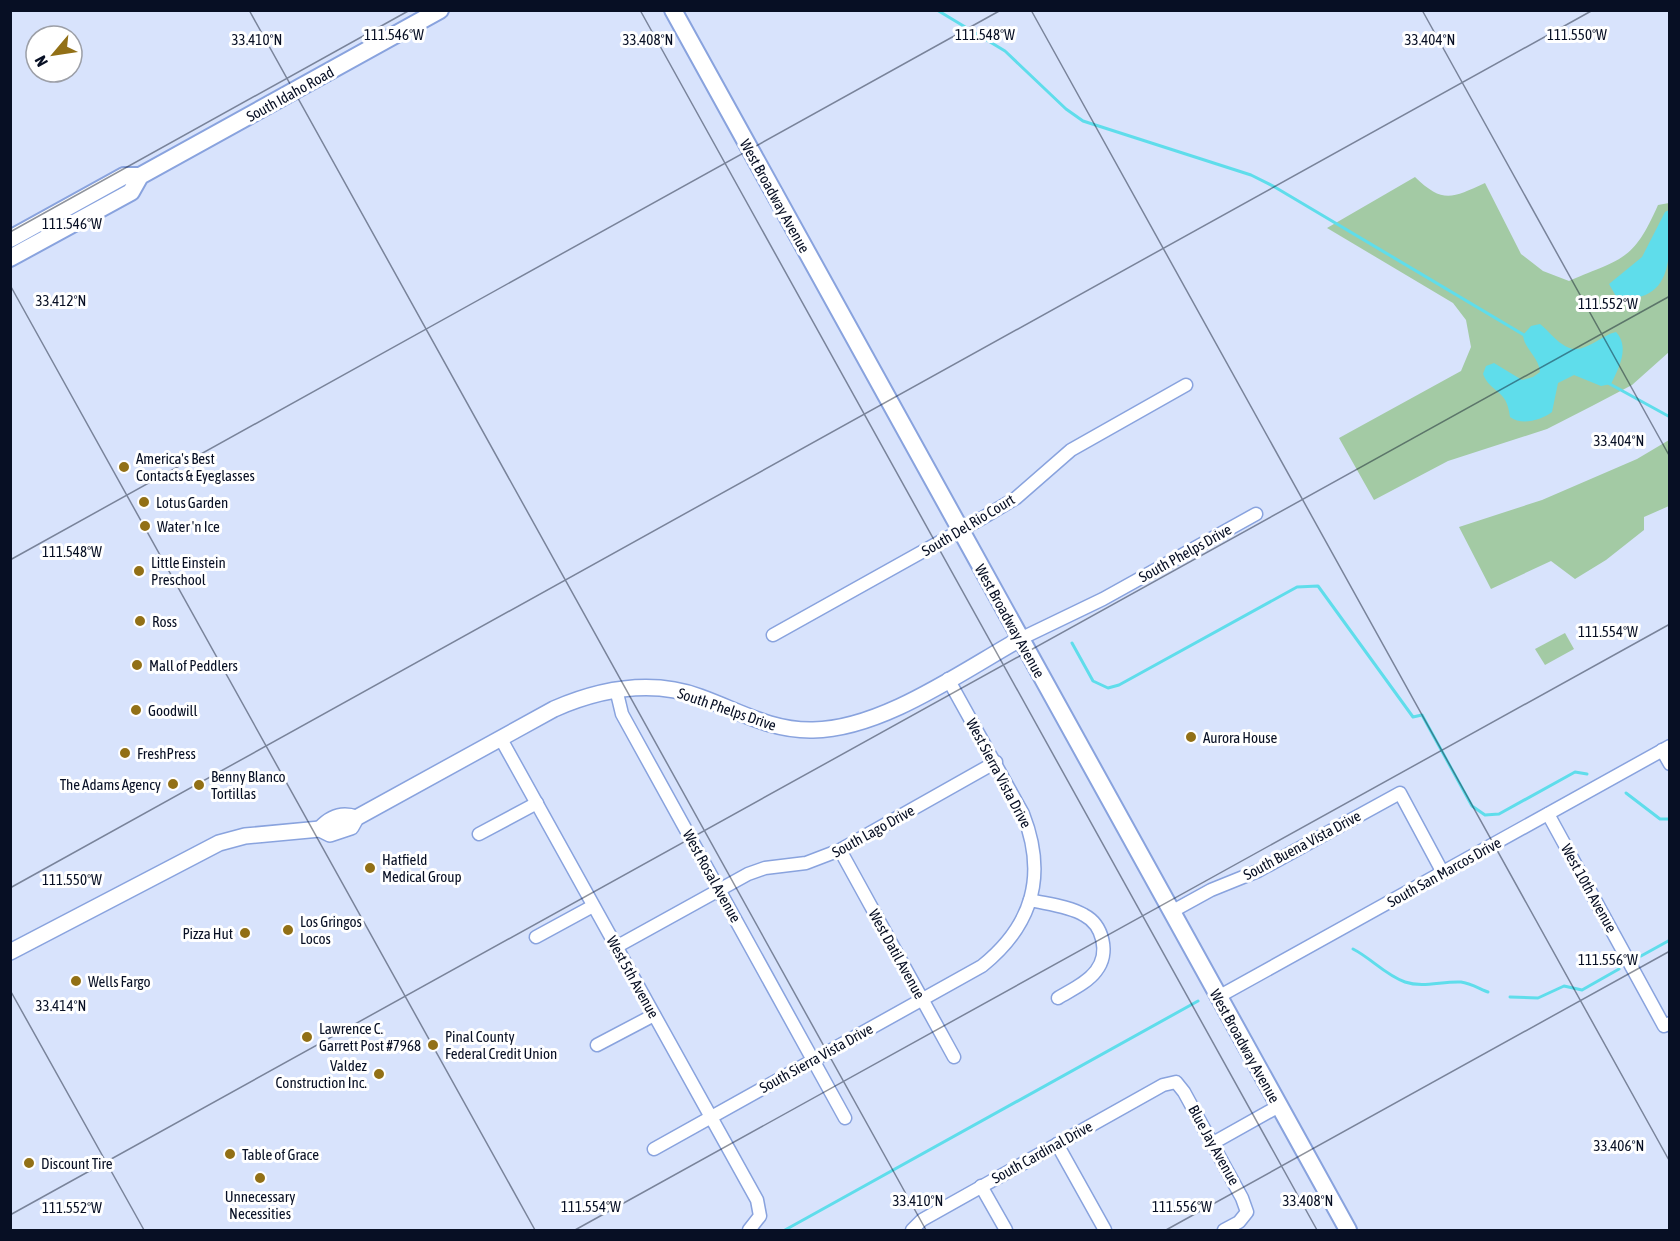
<svg xmlns="http://www.w3.org/2000/svg" width="1680" height="1241" font-family="'Asap Condensed',sans-serif">
	<style>
		.green { fill: #a3caa4 }
		.water { fill: #5fddeb }
		.lines { fill: none; stroke-linecap: round; stroke-linejoin: round }
		.stream { stroke: #5fddeb; stroke-width: 3 }
		.minor-casing { stroke: #89a3de; stroke-width: 15 }
		.tertiary-casing { stroke: #89a3de; stroke-width: 18 }
		.secondary-casing { stroke: #89a3de; stroke-width: 20 }
		.minor { stroke: #fff; stroke-width: 12 }
		.tertiary { stroke: #fff; stroke-width: 15 }
		.secondary { stroke: #fff; stroke-width: 16 }
		.ticks { fill: none; stroke: #070f24; stroke-width: 1.5; stroke-opacity: 0.45 }
		.poi-dot { fill: #927016; stroke: #fff; stroke-width: 2 }
		.labels { text-anchor: middle; dominant-baseline: central; stroke-width: 6; stroke-linejoin: round; paint-order: stroke }
		.street-label { font-size: 15px; fill: #070f24; stroke: #fff }
		.poi-label { font-size: 15px; fill: #070f24; stroke: #fff; text-anchor: start }
		.ticks-label { font-size: 15px; text-anchor: middle; fill: #070f24; stroke: #fff; stroke-width: 6; stroke-linejoin: round; paint-order: stroke }
	</style>
	<rect width="100%" height="100%" fill="#d8e3fc"/>
	<g class="green">
		<path d="M1415 177C1443 204 1452 198 1485 183L1521 254 1543 271 1569 281C1622 258 1633 262 1658 205L1669 203V352L1632 385 1592 406 1547 429 1448 461 1374 500 1339 438 1461 371 1471 347 1466 320 1453 303 1327 228Z"/>
		<path d="M1669 440V506L1644 517V530L1606 560 1575 579 1551 561 1491 589 1459 527 1542 500 1637 459Z"/>
		<path d="M1565 633 1574 649 1545 665 1535 649Z"/>
	</g>
	<g class="water">
		<path d="M1669 210C1670 251 1676 304 1617 298L1609 284 1642 257 1665 212Z"/>
		<path d="M1540 324C1548 330 1554 339 1562 344 1581 359 1598 336 1616 332 1630 347 1619 368 1611 384L1601 386 1574 375 1558 383 1552 412C1541 420 1522 426 1510 417 1507 388 1491 394 1483 374L1486 366 1494 363 1522 380 1533 377 1540 372C1539 357 1524 349 1523 335L1531 326Z"/>
	</g>
	<g class="lines">
		<g class="stream">
			<path d="M937 10 1005 51 1066 109 1083 121 1251 175 1273 186 1524 335"/>
			<path d="M1608 383 1670 417"/>
			<path d="M1072 643 1093 681 1108 688 1119 685 1297 587 1318 586 1413 717 1422 715 1472 806 1485 815 1499 814 1575 772 1587 774"/>
			<path d="M1626 793 1660 819H1670"/>
			<path d="M1353 949C1371 958 1385 975 1405 982 1423 988 1442 981 1461 982 1470 983 1480 989 1488 992"/>
			<path d="M1641 956 1670 940"/>
			<path d="M1510 997 1538 998 1564 986 1582 990 1619 969"/>
			<path d="M785 1230 1198 1001"/>
		</g>
		<defs>
			<g id="minor">
				<path d="M773 635 979 520 1016 498 1071 450 1186 385"/>
				<path d="M1020 639 1103 599 1256 514"/>
				<path d="M616 689 622 714 845 1118"/>
				<path d="M501 739 757 1200 760 1216 749 1230"/>
				<path d="M1662 750 1670 764"/>
				<path d="M1548 814 1664 1026 1670 1023"/>
				<path d="M479 834 537 803"/>
				<path d="M840 850 954 1057"/>
				<path d="M1030 900C1047 904 1069 906 1084 915 1103 925 1110 953 1096 971 1087 983 1071 990 1058 998"/>
				<path d="M1171 912 1211 890 1258 871 1400 793 1443 873"/>
				<path d="M536 937 593 906"/>
				<path d="M616 947 748 874 765 868 806 863 840 850 996 762"/>
				<path d="M1218 997 1670 746"/>
				<path d="M597 1045 654 1015"/>
				<path d="M1213 1143 1279 1106"/>
				<path d="M1057 1144 1105 1230"/>
				<path d="M654 1149 982 966C1033 925 1047 875 1023 814L948 679"/>
				<path d="M981 1186 1006 1230"/>
				<path d="M912 1230 922 1220 1163 1085 1176 1082 1184 1092 1242 1198 1247 1212 1239 1222 1224 1230"/>
			</g>
			<g id="tertiary">
				<path d="M320 829C330 818 342 813 356 818"/>
				<path d="M10 952 219 843 245 836 320 829 330 834 351 827 356 818 554 709C600 689 651 679 700 697 739 711 771 731 813 730 882 729 961 672 1020 639"/>
			</g>
			<g id="secondary">
				<path d="M673 10 1348 1230"/>
				<path d="M10 239 124 176H140"/>
				<path d="M10 258 131 192 140 176 440 10"/>
			</g>
		</defs>
		<use href="#minor" class="minor-casing"/>
		<use href="#tertiary" class="tertiary-casing"/>
		<use href="#secondary" class="secondary-casing"/>
		<use href="#minor" class="minor"/>
		<use href="#tertiary" class="tertiary"/>
		<use href="#secondary" class="secondary"/>
	</g>
	<path class="ticks" d="M249 10 926 1230M640 10 1317 1230M1031 10 1670 1162M1422 10 1670 457M10 232 410 10M10 285 535 1230M10 560 1001 10M10 888 1593 10M10 990 144 1230M10 1215 1670 296M575 1230 1670 624M1166 1230 1670 951"/>
	<g class="poi-dot">
		<circle cx="124" cy="467" r="6"/>
		<circle cx="144" cy="502" r="6"/>
		<circle cx="145" cy="526" r="6"/>
		<circle cx="139" cy="571" r="6"/>
		<circle cx="140" cy="621" r="6"/>
		<circle cx="137" cy="665" r="6"/>
		<circle cx="136" cy="710" r="6"/>
		<circle cx="1191" cy="737" r="6"/>
		<circle cx="125" cy="753" r="6"/>
		<circle cx="173" cy="784" r="6"/>
		<circle cx="199" cy="785" r="6"/>
		<circle cx="370" cy="868" r="6"/>
		<circle cx="288" cy="930" r="6"/>
		<circle cx="245" cy="933" r="6"/>
		<circle cx="76" cy="981" r="6"/>
		<circle cx="307" cy="1037" r="6"/>
		<circle cx="433" cy="1045" r="6"/>
		<circle cx="379" cy="1074" r="6"/>
		<circle cx="230" cy="1154" r="6"/>
		<circle cx="29" cy="1163" r="6"/>
		<circle cx="260" cy="1178" r="6"/>
	</g>
	<g class="labels">
		<g class="street-label">
			<text transform="translate(290 94) rotate(-29)">South Idaho Road</text>
			<text transform="translate(775 196) rotate(61)">West Broadway Avenue</text>
			<text transform="translate(968 525) rotate(-31)">South Del Rio Court</text>
			<text transform="translate(1185 553) rotate(-29)">South Phelps Drive</text>
			<text transform="translate(1010 621) rotate(61)">West Broadway Avenue</text>
			<text transform="translate(727 709) rotate(19)">South Phelps Drive</text>
			<text transform="translate(999 773) rotate(62)">West Sierra Vista Drive</text>
			<text transform="translate(873 831) rotate(-29)">South Lago Drive</text>
			<text transform="translate(1302 845) rotate(-28)">South Buena Vista Drive</text>
			<text transform="translate(1444 872) rotate(-29)">South San Marcos Drive</text>
			<text transform="translate(712 876) rotate(61)">West Rosal Avenue</text>
			<text transform="translate(1589 888) rotate(61)">West 10th Avenue</text>
			<text transform="translate(897 954) rotate(61)">West Datil Avenue</text>
			<text transform="translate(633 977) rotate(61)">West 5th Avenue</text>
			<text transform="translate(1245 1046) rotate(61)">West Broadway Avenue</text>
			<text transform="translate(816 1058) rotate(-29)">South Sierra Vista Drive</text>
			<text transform="translate(1214 1145) rotate(61)">Blue Jay Avenue</text>
			<text transform="translate(1042 1152) rotate(-29)">South Cardinal Drive</text>
		</g>
		<g class="poi-label">
			<text x="136" y="458">America's Best<tspan x="136" dy="17">Contacts &amp; Eyeglasses</tspan></text>
			<text x="156" y="502">Lotus Garden</text>
			<text x="157" y="526">Water 'n Ice</text>
			<text x="151" y="562">Little Einstein<tspan x="151" dy="17">Preschool</tspan></text>
			<text x="152" y="621">Ross</text>
			<text x="149" y="665">Mall of Peddlers</text>
			<text x="148" y="710">Goodwill</text>
			<text x="1203" y="737">Aurora House</text>
			<text x="137" y="753">FreshPress</text>
			<text x="211" y="776">Benny Blanco<tspan x="211" dy="17">Tortillas</tspan></text>
			<text x="161" y="784" text-anchor="end">The Adams Agency</text>
			<text x="382" y="859">Hatfield<tspan x="382" dy="17">Medical Group</tspan></text>
			<text x="300" y="921">Los Gringos<tspan x="300" dy="17">Locos</tspan></text>
			<text x="233" y="933" text-anchor="end">Pizza Hut</text>
			<text x="88" y="981">Wells Fargo</text>
			<text x="319" y="1028">Lawrence C.<tspan x="319" dy="17">Garrett Post #7968</tspan></text>
			<text x="445" y="1036">Pinal County<tspan x="445" dy="17">Federal Credit Union</tspan></text>
			<text x="367" y="1065" text-anchor="end">Valdez<tspan x="367" dy="17">Construction Inc.</tspan></text>
			<text x="242" y="1154">Table of Grace</text>
			<text x="41" y="1163">Discount Tire</text>
			<text x="260" y="1196" text-anchor="middle">Unnecessary<tspan x="260" dy="17">Necessities</tspan></text>
		</g>
	</g>
	<g class="ticks-label">
		<text x="394" y="40">111.546°W</text>
		<text x="985" y="40">111.548°W</text>
		<text x="1577" y="40">111.550°W</text>
		<text x="257" y="45">33.410°N</text>
		<text x="648" y="45">33.408°N</text>
		<text x="1430" y="45">33.404°N</text>
		<text x="72" y="229">111.546°W</text>
		<text x="61" y="306">33.412°N</text>
		<text x="1608" y="309">111.552°W</text>
		<text x="1619" y="446">33.404°N</text>
		<text x="72" y="557">111.548°W</text>
		<text x="1608" y="637">111.554°W</text>
		<text x="72" y="885">111.550°W</text>
		<text x="1608" y="965">111.556°W</text>
		<text x="61" y="1011">33.414°N</text>
		<text x="1619" y="1151">33.406°N</text>
		<text x="918" y="1206">33.410°N</text>
		<text x="1308" y="1206">33.408°N</text>
		<text x="591" y="1212">111.554°W</text>
		<text x="1182" y="1212">111.556°W</text>
		<text x="72" y="1213">111.552°W</text>
	</g>
	<rect width="1680" height="1241" fill="none" stroke="#070f24" stroke-width="24"/>
	<g transform="translate(54 54) rotate(241)"><circle r="28" fill="#ffffff" stroke="#9c9fa7" stroke-width="1.5"/>
	<path d="M0-4.5L10 22L0 15L-10 22Z" fill="#927016"/>
	<text y="-9" font-size="16" font-weight="bold" text-anchor="middle" fill="#070f24">N</text>
	</g>
</svg>
